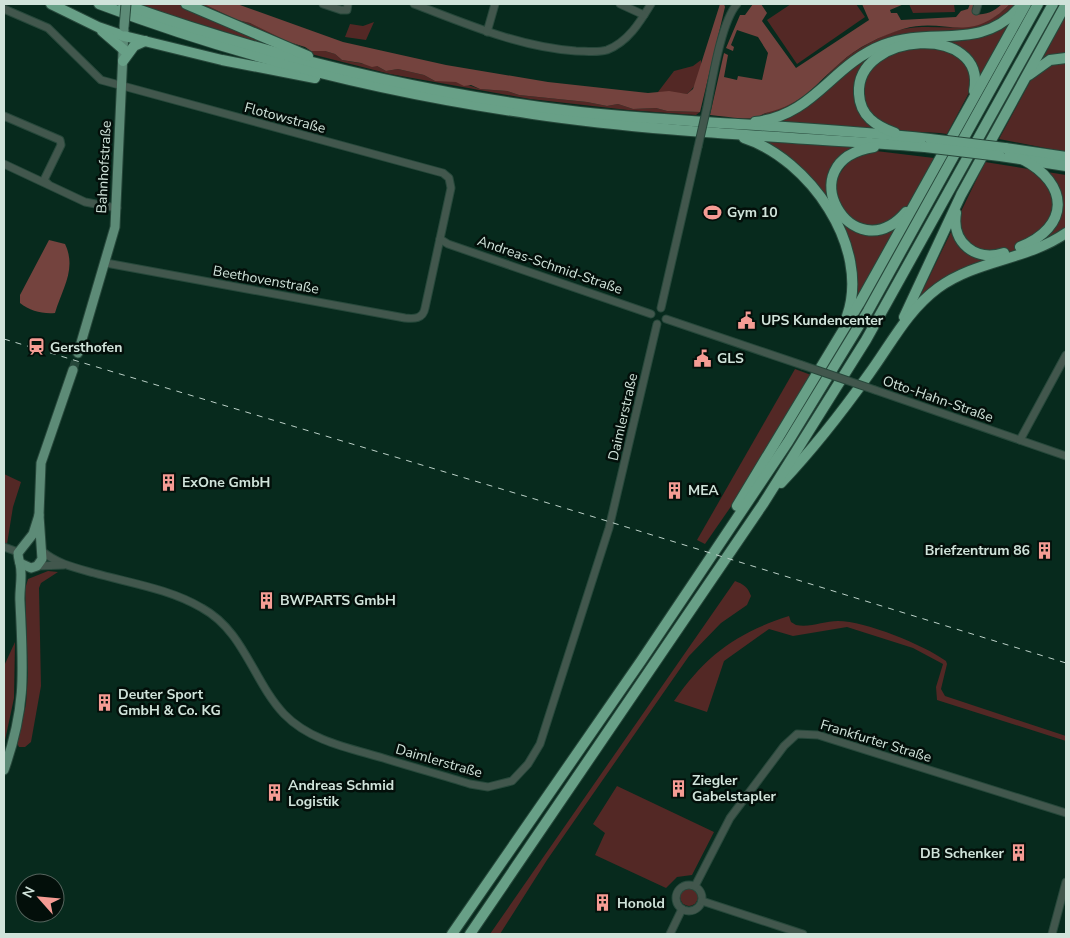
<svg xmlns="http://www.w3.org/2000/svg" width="1070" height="938" font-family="'Nunito Sans',sans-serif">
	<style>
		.green { fill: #532825 }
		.forest { fill: #74433e }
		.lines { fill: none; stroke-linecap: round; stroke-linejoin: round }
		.major-tunnel { stroke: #254639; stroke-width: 9; stroke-dasharray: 9 4.5; stroke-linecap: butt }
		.minor-casing { stroke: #27483b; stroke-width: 9 }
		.major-casing { stroke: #27483b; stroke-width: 11 }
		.highway-casing { stroke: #27483b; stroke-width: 12 }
		.minor { stroke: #42574d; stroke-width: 7 }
		.major { stroke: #5d8b77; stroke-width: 9 }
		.highway { stroke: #68a087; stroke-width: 10 }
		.rail { stroke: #bbd0c7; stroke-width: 1; stroke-dasharray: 6 6; stroke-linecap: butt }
		.minor-bridge-casing { stroke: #27483b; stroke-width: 9; stroke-linecap: butt }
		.major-bridge-casing { stroke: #27483b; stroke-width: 11; stroke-linecap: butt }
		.highway-bridge-casing { stroke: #27483b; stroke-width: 12; stroke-linecap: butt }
		.minor-bridge { stroke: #42574d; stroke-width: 7 }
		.major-bridge { stroke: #5d8b77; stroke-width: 9 }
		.highway-bridge { stroke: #68a087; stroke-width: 10 }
		.labels { text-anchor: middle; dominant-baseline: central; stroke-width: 5; stroke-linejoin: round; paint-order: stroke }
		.street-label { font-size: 14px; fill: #d0e3da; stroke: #030f0a }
		.poi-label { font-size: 14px; font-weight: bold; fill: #d0e3da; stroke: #030f0a; text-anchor: start }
	</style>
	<rect width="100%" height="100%" fill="#072a1d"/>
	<g class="green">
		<path d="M136 4H178L293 53Z"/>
		<path d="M196 4 207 5 237 20 250 23 308 50 325 51 335 54 342 60 377 66 386 71 398 69 424 75 435 81H456L480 89 507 91 519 95 587 102 607 106 618 104 633 109 656 108 667 111 700 112 696 115 628 110 530 99 390 74 311 54Z"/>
		<path d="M791 4H856L865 17 797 64 767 20Z"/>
		<path d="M909 4H954L955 12 913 13Z"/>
		<path d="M1010 4H1019L988 29 888 40 785 112 756 118C774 108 793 106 810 92 821 84 829 72 840 63 853 51 869 43 885 35 931 14 968 46 1010 4Z"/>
		<path d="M1066 15V152L999 139Z"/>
		<path d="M374 22 366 40 345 37 350 24 363 26Z"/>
		<path d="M1008 25 979 78C974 53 960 48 937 41 964 43 984 39 1008 25Z"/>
		<path d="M912 48H939L967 60 972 87 947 134C927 131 901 134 882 124 873 119 866 110 865 100 859 63 881 56 912 48Z"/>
		<path d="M879 50C866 62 850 78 856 98 859 108 872 121 879 130L767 123Z"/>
		<path d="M701 60C702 72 697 86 687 94L658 92 674 71 693 66Z"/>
		<path d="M752 138 863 146 830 173 847 225 891 229 897 225 854 303 853 268 817 187Z"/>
		<path d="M876 151 934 158 903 216 880 228 854 224 837 205 836 179 851 158Z"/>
		<path d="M985 162 1066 175V229L1050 240 991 262 916 304Z"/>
		<path d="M795 369 811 375 741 492 705 544 697 540Z"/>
		<path d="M4 474 21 482 13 507 7 544 4 543Z"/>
		<path d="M48 571 58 572 41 583 39 588 41 686 31 742 25 747H19L17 743 26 704 28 673 25 589 28 579Z"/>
		<path d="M735 581C743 584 748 587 751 596L747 605 721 623 689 656 547 860 500 934H490Z"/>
		<path d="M789 616 791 622 796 625C810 628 824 621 838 621 865 621 924 645 946 661L947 664 941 689 945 696 1066 736V741L937 700 936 687 943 664 913 648 847 627 793 636 769 629 724 661 707 712 674 701C706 655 736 633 789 616Z"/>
		<path d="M15 642 14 698 4 745V666Z"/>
		<path d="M617 786 714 832 692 875 677 877 666 888 595 855 605 833 593 824Z"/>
		<circle cx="689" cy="897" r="9"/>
	</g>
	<g class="forest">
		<path d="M204 4H237L343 42 446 65 548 82 648 93 669 91 687 94 693 89 720 4H724L725 7 700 112 667 111 656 108 633 109 618 104 607 106 587 102 519 95 507 91 480 89 471 85 464 86 456 82 435 81 424 75 398 69 386 71 377 66 372 67 361 63 342 60 335 54 325 51H311L305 47 289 42 250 23 237 20Z"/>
		<path d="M753 4H761L767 13 762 21 796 68 869 20 862 4H904L890 10 891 13H897L901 20 956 17 961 11 968 9 970 4H974V15C988 14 993 12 1002 4H1010C968 46 946 16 903 29 881 36 857 47 840 63 812 87 805 103 766 113 762 114 759 117 756 118 742 120 724 116 710 115L724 53 728 55 724 77 737 80 738 76 762 80 768 53 758 37 737 30 731 45 734 47 733 51 726 48 740 15H745Z"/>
		<path d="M49 240 65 244C77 269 62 289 55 313 42 314 30 311 20 303V295Z"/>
	</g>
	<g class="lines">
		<path class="major-tunnel" d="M73 370 78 353"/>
		<defs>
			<g id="minor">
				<path d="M323 4 341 10H347L348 4"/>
				<path d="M414 4C467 24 519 47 576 51 586 51 597 53 607 50 628 42 640 22 651 4"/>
				<path d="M620 4 644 15"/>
				<path d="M4 9 48 28 101 80 443 173 449 178 451 188 425 308C423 319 414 319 405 318L106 263"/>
				<path d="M976 11 978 4"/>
				<path d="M487 32 495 4"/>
				<path d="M707 107C712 82 721 22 737 4"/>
				<path d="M4 116 60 140 61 145 44 180 48 184"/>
				<path d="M4 164 85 202 117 208"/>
				<path d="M440 239 448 244 651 314"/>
				<path d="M661 308 698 147"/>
				<path d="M666 319 802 365"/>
				<path d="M875 390 1066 456"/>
				<path d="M1020 440 1066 355"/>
				<path d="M4 547 18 552"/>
				<path d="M42 551C57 564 76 568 94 573 130 583 170 589 202 608 244 631 253 681 284 714 310 741 349 748 383 758 412 767 441 775 470 784L488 787 512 781 528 764 540 744 609 528 657 324"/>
				<path d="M37 566 64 565"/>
				<circle cx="689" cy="898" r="13"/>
				<path d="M695 886 730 818 784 746 797 734 818 735 1066 813"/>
				<path d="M702 901 803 934"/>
				<path d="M670 934 682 909"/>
				<path d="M1052 934 1066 882"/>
			</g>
			<g id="major">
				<path d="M78 353 115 227 124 30"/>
				<path d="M20 563 31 568 37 566 42 559 39 515 41 463 73 370"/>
				<path d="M4 770C27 705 23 669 20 602 19 590 23 576 20 564 19 560 18 557 18 553L33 534 39 515"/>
			</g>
			<g id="highway">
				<path d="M51 4 98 27 124 36 222 60 315 78"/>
				<path d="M99 4C239 57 385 93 533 114 663 133 795 137 925 147"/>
				<path d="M123 4C271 57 424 94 580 112 696 124 814 126 930 139"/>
				<path d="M186 4 308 56"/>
				<path d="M102 31 124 50"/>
				<path d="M123 61 134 46 145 41"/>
				<path d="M1029 75 1050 60 1066 58"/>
				<path d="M755 122C815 115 831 65 883 45 931 26 980 52 1019 8"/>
				<path d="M895 133C876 126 860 116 859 94 855 31 988 23 974 91"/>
				<path d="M744 138C809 159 871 247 847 316"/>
				<path d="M874 147C786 161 853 274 906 212"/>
				<path d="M1005 148 1066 157"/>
				<path d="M1000 156 1066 166"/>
				<path d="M956 213C951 243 976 262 1004 253"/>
				<path d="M1020 247C1070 227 1070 184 1022 159"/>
				<path d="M904 317 961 195 1066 4"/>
				<path d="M781 483C813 449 842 412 869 374 891 344 907 311 938 288 976 260 1027 260 1066 233"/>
				<path d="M737 506 859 304 1026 4"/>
				<path d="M452 934 641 661 788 442 868 311 1038 4"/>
				<path d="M470 934 763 504 866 340 1053 4"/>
			</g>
		</defs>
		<use href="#minor" class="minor-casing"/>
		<use href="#major" class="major-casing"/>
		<use href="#highway" class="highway-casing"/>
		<use href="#minor" class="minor"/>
		<use href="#major" class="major"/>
		<use href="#highway" class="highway"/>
		<path class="rail" d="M4 339 581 513 1066 663"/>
		<defs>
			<g id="minor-bridge">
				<path d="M698 147 707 107"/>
				<path d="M802 365 875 390"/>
			</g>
			<path id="major-bridge" d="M124 27 126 4"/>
			<g id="highway-bridge">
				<path d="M930 139 1005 148"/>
				<path d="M925 147 1000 156"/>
			</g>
		</defs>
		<use href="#minor-bridge" class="minor-bridge-casing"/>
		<use href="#major-bridge" class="major-bridge-casing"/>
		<use href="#highway-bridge" class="highway-bridge-casing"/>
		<use href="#minor-bridge" class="minor-bridge"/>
		<use href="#major-bridge" class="major-bridge"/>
		<use href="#highway-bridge" class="highway-bridge"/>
	</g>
	<defs>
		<symbol id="stadium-bare" viewBox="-9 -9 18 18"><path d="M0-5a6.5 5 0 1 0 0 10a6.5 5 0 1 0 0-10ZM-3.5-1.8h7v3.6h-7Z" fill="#f59c94" stroke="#030f0a" stroke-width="2.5" paint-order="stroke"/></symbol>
		<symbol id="civic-bare" viewBox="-9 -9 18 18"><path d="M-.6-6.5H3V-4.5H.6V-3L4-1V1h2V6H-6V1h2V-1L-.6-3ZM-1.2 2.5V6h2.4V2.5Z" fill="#f59c94" stroke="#030f0a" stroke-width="2.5" paint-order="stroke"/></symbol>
		<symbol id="station-bare" viewBox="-9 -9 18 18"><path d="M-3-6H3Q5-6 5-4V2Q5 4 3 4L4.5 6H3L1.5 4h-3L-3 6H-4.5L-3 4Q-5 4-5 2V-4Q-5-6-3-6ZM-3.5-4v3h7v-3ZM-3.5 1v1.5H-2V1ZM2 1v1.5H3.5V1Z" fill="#f59c94" stroke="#030f0a" stroke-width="2.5" paint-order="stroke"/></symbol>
		<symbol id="building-bare" viewBox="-9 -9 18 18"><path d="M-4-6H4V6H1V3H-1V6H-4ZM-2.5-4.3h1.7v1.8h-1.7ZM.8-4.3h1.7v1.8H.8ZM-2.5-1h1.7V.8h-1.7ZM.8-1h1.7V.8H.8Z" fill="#f59c94" stroke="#030f0a" stroke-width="2.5" paint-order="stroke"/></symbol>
	</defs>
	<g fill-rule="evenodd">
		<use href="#stadium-bare" x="700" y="200" width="25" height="25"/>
		<use href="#civic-bare" x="734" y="308" width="25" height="25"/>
		<use href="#station-bare" x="24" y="334" width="25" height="25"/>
		<use href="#civic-bare" x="690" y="346" width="25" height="25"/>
		<use href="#building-bare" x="156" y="470" width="25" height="25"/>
		<use href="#building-bare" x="662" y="478" width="25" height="25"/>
		<use href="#building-bare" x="1032" y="538" width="25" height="25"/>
		<use href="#building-bare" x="254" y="588" width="25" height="25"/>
		<use href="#building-bare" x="92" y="690" width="25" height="25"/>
		<use href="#building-bare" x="666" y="776" width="25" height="25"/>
		<use href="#building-bare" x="262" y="780" width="25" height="25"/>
		<use href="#building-bare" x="1006" y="840" width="25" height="25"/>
		<use href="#building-bare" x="590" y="890" width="25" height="25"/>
	</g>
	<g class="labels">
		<g class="street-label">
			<text transform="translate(285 118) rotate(15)">Flotowstraße</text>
			<text transform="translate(104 167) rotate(-87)">Bahnhofstraße</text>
			<text transform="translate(550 265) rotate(19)">Andreas-Schmid-Straße</text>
			<text transform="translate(266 280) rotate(10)">Beethovenstraße</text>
			<text transform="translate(938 399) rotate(19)">Otto-Hahn-Straße</text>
			<text transform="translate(623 417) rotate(-77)">Daimlerstraße</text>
			<text transform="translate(876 741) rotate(17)">Frankfurter Straße</text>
			<text transform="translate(439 761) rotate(16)">Daimlerstraße</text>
		</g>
		<g class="poi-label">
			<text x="727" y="212">Gym 10</text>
			<text x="761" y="320">UPS Kundencenter</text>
			<text x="50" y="347">Gersthofen</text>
			<text x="717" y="358">GLS</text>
			<text x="182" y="482">ExOne GmbH</text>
			<text x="688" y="490">MEA</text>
			<text x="1030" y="550" text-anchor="end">Briefzentrum 86</text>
			<text x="280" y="600">BWPARTS GmbH</text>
			<text x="118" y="694">Deuter Sport<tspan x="118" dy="16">GmbH &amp; Co. KG</tspan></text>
			<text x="692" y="780">Ziegler<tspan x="692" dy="16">Gabelstapler</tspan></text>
			<text x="288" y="785">Andreas Schmid<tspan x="288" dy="16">Logistik</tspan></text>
			<text x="1004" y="853" text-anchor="end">DB Schenker</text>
			<text x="617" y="903">Honold</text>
		</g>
	</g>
	<rect width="1070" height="938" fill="none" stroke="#d0e3da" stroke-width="10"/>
	<g transform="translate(40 898) rotate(297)"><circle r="24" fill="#030f0a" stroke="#55645d"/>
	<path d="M0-4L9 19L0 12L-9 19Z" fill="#f59c94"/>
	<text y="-8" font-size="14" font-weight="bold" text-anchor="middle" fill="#d0e3da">N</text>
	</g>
</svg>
